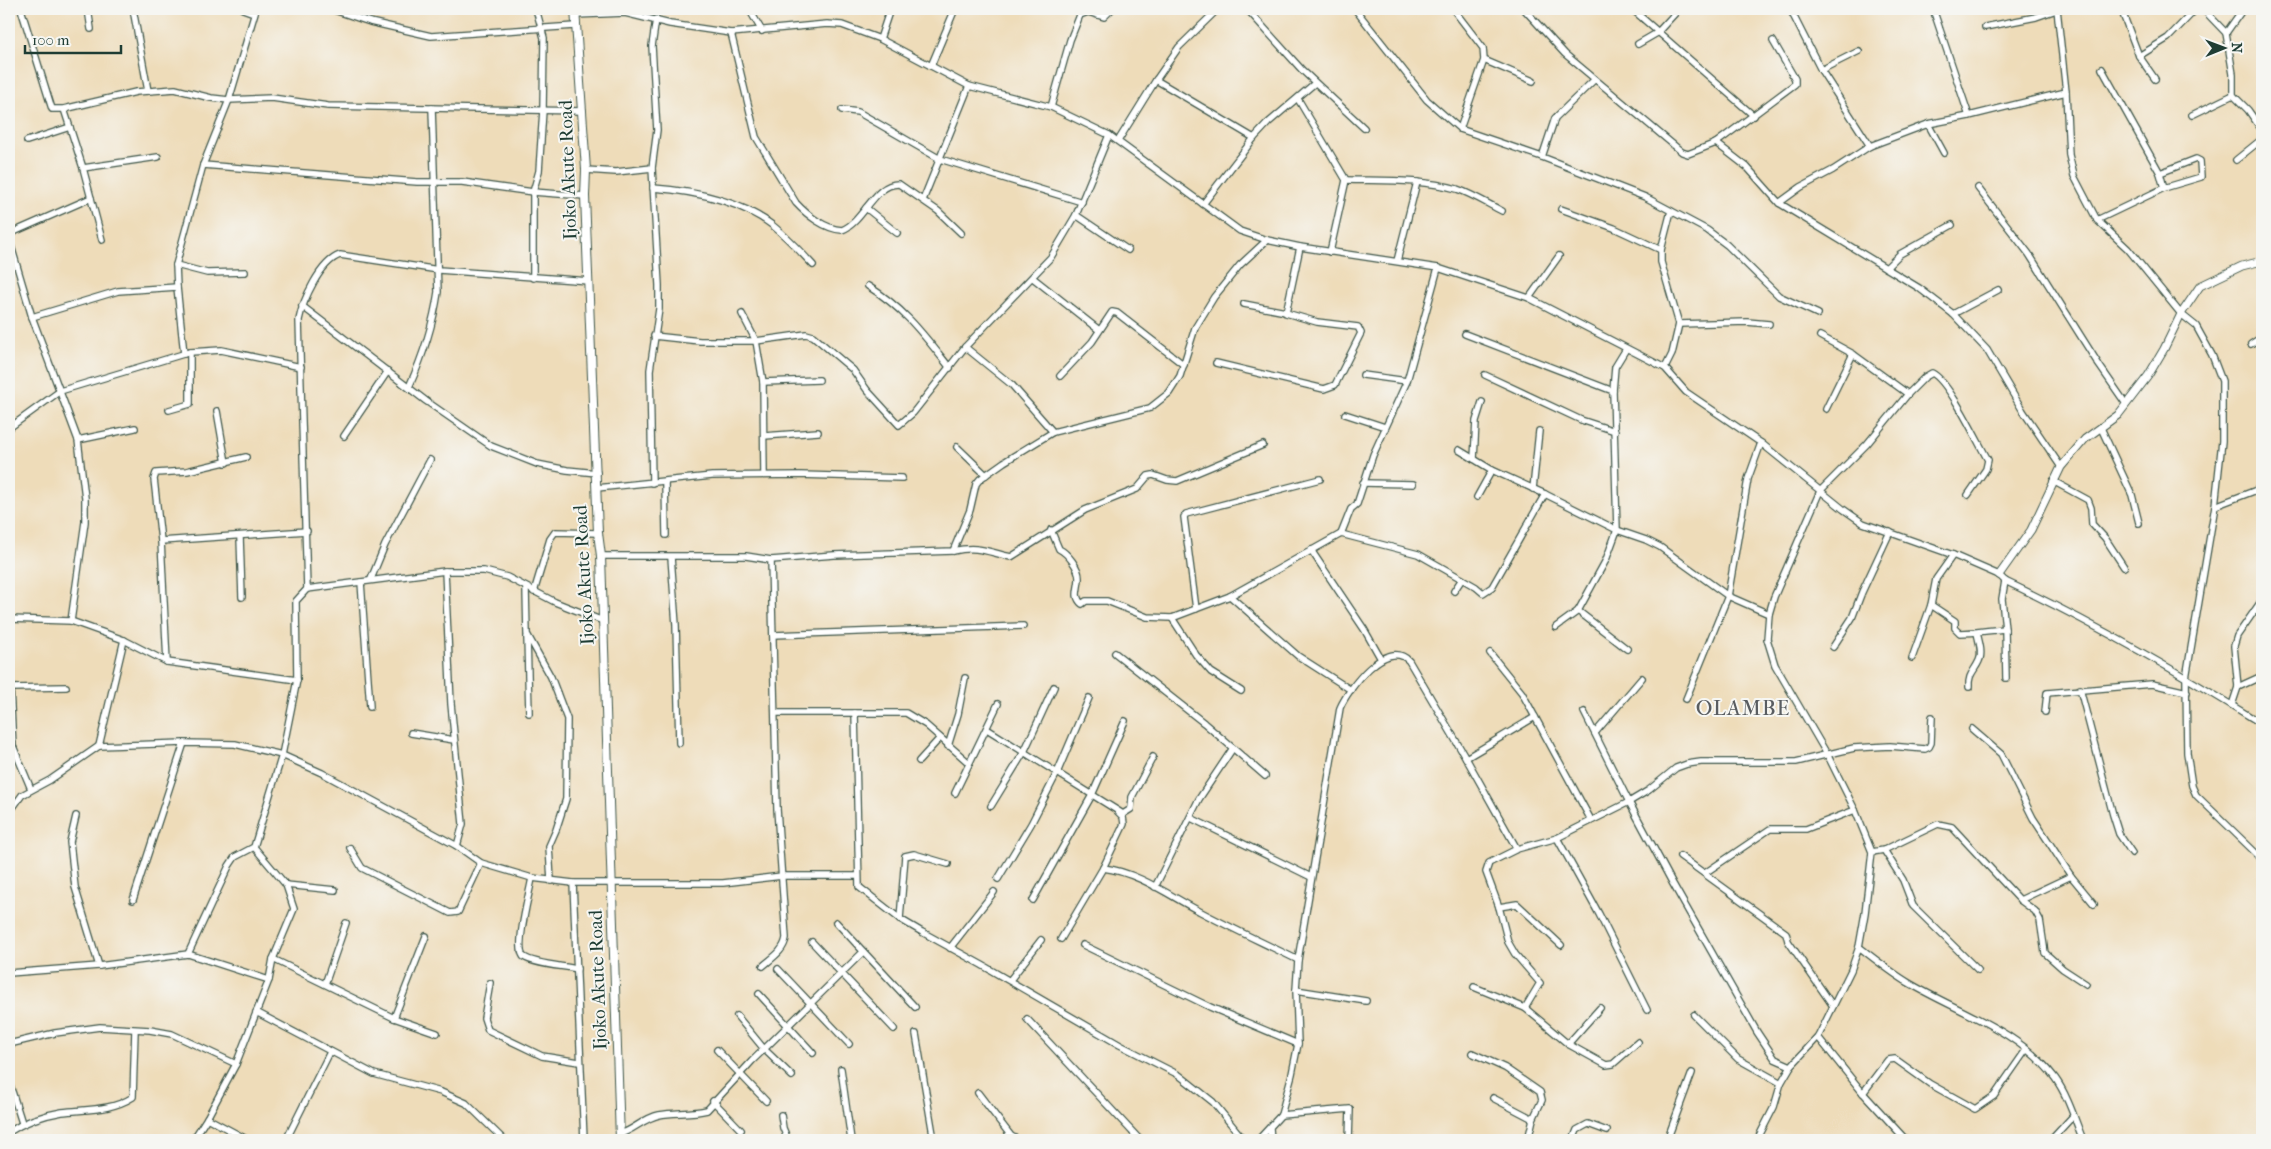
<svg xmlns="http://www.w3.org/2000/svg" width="2271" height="1149" font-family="'IM FELL French Canon',serif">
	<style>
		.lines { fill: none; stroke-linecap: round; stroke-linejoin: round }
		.minor-casing { stroke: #3e5548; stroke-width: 8 }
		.tertiary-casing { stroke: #3e5548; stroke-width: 9 }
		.secondary-casing { stroke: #3e5548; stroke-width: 10 }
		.minor { stroke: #fff; stroke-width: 5.5 }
		.tertiary { stroke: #fff; stroke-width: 7 }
		.secondary { stroke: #fff; stroke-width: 8 }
		.labels { text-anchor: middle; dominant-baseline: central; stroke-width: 4; stroke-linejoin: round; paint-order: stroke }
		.street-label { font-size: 19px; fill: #1f3d34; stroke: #f6f6f2 }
		.quarter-label { font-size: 21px; letter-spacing: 1px; fill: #595d61; stroke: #f6f6f2 }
	</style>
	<rect width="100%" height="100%" fill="#f6f6f2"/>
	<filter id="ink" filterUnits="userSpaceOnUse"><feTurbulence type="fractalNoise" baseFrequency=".02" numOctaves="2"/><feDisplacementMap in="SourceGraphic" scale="10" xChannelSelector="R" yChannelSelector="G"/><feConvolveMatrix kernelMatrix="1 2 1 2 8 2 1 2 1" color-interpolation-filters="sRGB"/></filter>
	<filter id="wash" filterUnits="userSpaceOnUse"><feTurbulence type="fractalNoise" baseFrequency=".0096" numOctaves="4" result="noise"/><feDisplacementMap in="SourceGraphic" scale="20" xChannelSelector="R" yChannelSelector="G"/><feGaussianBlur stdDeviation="1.12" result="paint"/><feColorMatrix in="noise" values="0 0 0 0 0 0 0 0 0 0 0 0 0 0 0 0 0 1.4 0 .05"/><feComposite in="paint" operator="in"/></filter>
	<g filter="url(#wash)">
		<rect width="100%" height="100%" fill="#eedcb9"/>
	</g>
	<g filter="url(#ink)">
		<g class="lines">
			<defs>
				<g id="minor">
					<path d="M21 9 52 109H64L136 92 175 89 211 98 229 100 272 98 328 106 583 111"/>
					<path d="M88 9 91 29"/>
					<path d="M133 9 148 91"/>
					<path d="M243 9 254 13"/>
					<path d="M331 9 370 22 431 36 575 26"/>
					<path d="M749 9 762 31"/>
					<path d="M1247 9 1302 70 1364 128"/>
					<path d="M1355 9 1427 100 1460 129 1542 157 1645 197 1707 230 1727 245 1779 296 1818 314"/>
					<path d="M1453 9 1483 48 1484 60 1533 81"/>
					<path d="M1524 9 1565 54 1682 152 1688 154 1716 143 1795 84V79L1773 41"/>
					<path d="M1632 9 1754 116"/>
					<path d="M1790 9 1821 70 1870 146"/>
					<path d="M1933 9 1969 116"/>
					<path d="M2057 9 2066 92 2069 155 2074 176 2097 220 2128 249 2181 314 2196 326 2212 355 2222 381V441L2215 506 2186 678 2187 753 2192 786 2196 795 2262 859"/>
					<path d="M2121 9 2139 56 2155 79"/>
					<path d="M2203 9 2226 33"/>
					<path d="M2243 9 2226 33 2233 74V95L2248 110 2262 130"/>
					<path d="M575 15 625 13 670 24 731 33 827 24 842 25 880 39 969 86 1051 107 1109 135 1240 231 1267 240 1300 247 1438 268 1529 298 1665 368 1686 392 1761 443 1843 509 1863 523 1953 555 1999 575 2005 581C2094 623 2179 672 2262 724"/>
					<path d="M1985 27 2036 17 2059 9"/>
					<path d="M731 33 756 137 796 203C807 215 825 229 842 230 864 222 874 183 899 184L938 211 961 233"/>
					<path d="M880 39 890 9"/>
					<path d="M1638 44 1657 33 1679 9"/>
					<path d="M2139 56 2168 38 2196 9"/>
					<path d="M931 66 955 9"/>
					<path d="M2102 69 2160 173 2164 188"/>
					<path d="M1821 70 1859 51"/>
					<path d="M1156 80 1254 138"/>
					<path d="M1298 99 1346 180 1330 252"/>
					<path d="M1051 107 1070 40 1080 15 1088 12 1104 17 1112 9"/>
					<path d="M64 109 83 168 102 240"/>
					<path d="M842 110 858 112 940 159 1082 202"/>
					<path d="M2192 115 2233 95"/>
					<path d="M1928 124 1944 153"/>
					<path d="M1460 129 1484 60"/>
					<path d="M27 141 70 127"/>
					<path d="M1118 141 1156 80 1179 47 1218 9"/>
					<path d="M1716 143 1747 167 1779 203 1919 288 1953 314 1987 350 2023 411 2061 467"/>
					<path d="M1542 157 1555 118 1594 80"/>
					<path d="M2236 160 2262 139"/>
					<path d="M203 165 417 182H462L533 192 585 196"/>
					<path d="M83 168 158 157"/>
					<path d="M586 170 616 172 652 168"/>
					<path d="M1346 180C1383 181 1421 179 1457 189 1472 194 1488 204 1502 211"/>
					<path d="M653 188C693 191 739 200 772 225 787 237 800 251 813 265"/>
					<path d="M1978 188 2029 254 2099 365 2126 404"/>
					<path d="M923 200 969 86"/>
					<path d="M1779 203 1801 187 1833 170 1870 146 1928 124 1969 116 2066 92"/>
					<path d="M1203 204 1254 138 1268 123 1315 83"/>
					<path d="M866 208 897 233"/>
					<path d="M1561 209 1614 228 1661 250"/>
					<path d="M1076 215 1128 250"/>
					<path d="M2097 220 2164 188 2201 177 2200 161 2196 159 2160 173"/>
					<path d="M9 234 91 198"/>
					<path d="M9 239 32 317 78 440 85 498V522L71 621"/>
					<path d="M1397 261 1417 182"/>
					<path d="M176 265 207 273 245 272"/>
					<path d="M1886 268 1900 254 1952 225"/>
					<path d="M533 278V192L539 171 543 110 544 38 536 9"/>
					<path d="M1033 278 1099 330"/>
					<path d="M868 286C905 309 923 334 950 368"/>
					<path d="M1529 298 1559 256"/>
					<path d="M1244 304 1286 312"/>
					<path d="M302 306 426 401 491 446 537 464 567 470 597 473"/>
					<path d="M742 314 756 341 763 382 764 475"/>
					<path d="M1953 314 1998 290"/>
					<path d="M32 317 118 291 177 287"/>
					<path d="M1679 324 1747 322 1769 324"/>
					<path d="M1465 334 1613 391"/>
					<path d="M654 336 700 341H756L806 334 813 336 853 370 867 390 899 425 913 413 965 347 1051 257 1076 215 1109 135"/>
					<path d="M1820 336 1853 354 1908 394"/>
					<path d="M2251 344 2262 337"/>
					<path d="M965 347 1012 385 1053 432"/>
					<path d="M184 354 177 287 176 265 203 165 229 100 256 9"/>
					<path d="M1216 363 1324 389 1335 385 1361 333 1358 327 1317 322 1286 313 1300 247"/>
					<path d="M1665 368 1672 354 1679 324 1661 262V250L1671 211"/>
					<path d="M1363 375 1407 381"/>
					<path d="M1485 375 1581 420 1615 431"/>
					<path d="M1060 376 1092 342 1112 312 1117 313 1184 365"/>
					<path d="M763 382 819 380"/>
					<path d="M409 387C423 356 433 326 438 292L432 108"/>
					<path d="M1826 409 1853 354"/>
					<path d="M169 410 190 404V352"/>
					<path d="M217 411 226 463"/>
					<path d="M1345 414 1385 427"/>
					<path d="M9 428 60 391 190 352 221 350 301 367"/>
					<path d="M2101 428 2132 495 2139 523"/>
					<path d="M344 436 388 371"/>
					<path d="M764 436 818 432"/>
					<path d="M78 440 135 428"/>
					<path d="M957 447 986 475"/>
					<path d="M1459 450 1492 470 1545 494 1617 530 1646 540 1660 547 1728 596 1769 614"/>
					<path d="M1474 459 1476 421 1482 402"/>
					<path d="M2053 481 2088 500 2091 508 2092 524 2105 538 2124 567"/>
					<path d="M665 482 666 535"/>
					<path d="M652 483 650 370 659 309V285L652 168 657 130 652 46 656 19"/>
					<path d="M1363 483 1413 484"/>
					<path d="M597 488 712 476 800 475 902 478"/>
					<path d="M1533 489 1539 431"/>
					<path d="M1477 497 1492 470"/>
					<path d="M2215 506 2262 488"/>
					<path d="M1051 530 1059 549C1067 553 1079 567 1079 578 1079 589 1073 596 1082 604L1086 601H1107L1147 617 1172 618 1230 596 1341 534 1418 554 1476 587 1483 593 1492 587 1545 494"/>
					<path d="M1341 534 1351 509 1357 504 1373 455 1407 381 1438 268"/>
					<path d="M240 537 242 597"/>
					<path d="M161 541 307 531"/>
					<path d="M1311 550 1364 629 1381 659"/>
					<path d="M953 551 970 510 976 484 980 479 1004 462 1053 432 1150 408 1169 393 1180 376 1195 328 1214 297 1240 265 1267 240"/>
					<path d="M601 556H746L771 560 834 555 953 551C979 545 987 552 1011 557L1085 510 1137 489 1148 476 1153 475 1167 480 1177 481 1263 445"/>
					<path d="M671 557 676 625 679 743"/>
					<path d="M445 571 451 704 463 824 457 846"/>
					<path d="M371 579 385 545 430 460"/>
					<path d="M2005 581 2002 599 2005 629"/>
					<path d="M361 582 370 707"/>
					<path d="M307 589 299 320C303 300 320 262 340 255L439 270 589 281"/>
					<path d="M526 589 527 634 551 677 567 719 566 799 556 830 549 846 551 881"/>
					<path d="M1454 591 1462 579"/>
					<path d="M534 592 550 539 555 532 598 533"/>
					<path d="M1230 596 1298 656 1351 690"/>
					<path d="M1931 605 1955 621V628L1960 633C1976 633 1990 630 2005 629L2006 678"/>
					<path d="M1196 609 1184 517 1186 514 1320 479"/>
					<path d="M1578 611 1627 649"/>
					<path d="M1172 618 1196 655 1211 672 1241 691"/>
					<path d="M9 619 71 621 124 640 167 662 297 680"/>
					<path d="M1556 627 1578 611 1606 560 1617 530 1613 391 1615 367 1626 349"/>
					<path d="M773 635 1023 626"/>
					<path d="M527 637 529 713"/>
					<path d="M1833 647 1852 618 1862 592 1890 532"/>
					<path d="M1115 653 1204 723 1265 776"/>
					<path d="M1490 653 1522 693 1591 820"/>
					<path d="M1912 658 1931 605 1936 579 1953 555"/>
					<path d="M167 662 161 541 154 479 156 473 187 471 246 457"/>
					<path d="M9 668 13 746 31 789"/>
					<path d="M1969 687C1968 674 1974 672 1979 661 1983 653 1979 642 1977 633"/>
					<path d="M2238 687 2262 676"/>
					<path d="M11 688 66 687"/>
					<path d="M2080 689 2113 815 2119 834 2132 853"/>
					<path d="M1686 699 1728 596 1748 479 1761 443"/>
					<path d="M2232 705 2238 687 2234 646 2237 636 2262 600"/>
					<path d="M1584 712 1629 802 1673 884 1757 1032 1775 1059 1791 1066"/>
					<path d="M2045 712 2047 693 2152 684 2187 692"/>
					<path d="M776 713H906L926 725 969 763"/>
					<path d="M855 713 859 887 900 919 922 932 982 965 1120 1045 1179 1075 1213 1102 1244 1140"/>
					<path d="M987 729 1123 814 1131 809 1132 797 1153 757"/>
					<path d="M1972 729 2001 754 2033 818 2071 876 2094 904"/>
					<path d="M411 733 454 740"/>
					<path d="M1595 733 1642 678"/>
					<path d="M99 746 124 640"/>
					<path d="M948 746 958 714 965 678"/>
					<path d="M1466 758 1535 717"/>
					<path d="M919 761 940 738"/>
					<path d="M955 793 998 704"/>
					<path d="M991 806 1024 752 1054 687"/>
					<path d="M9 813 22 795 50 780 99 746 184 743 235 744 282 755 322 773 457 846 481 863 532 878 573 883H723L782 876H858"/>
					<path d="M76 816 70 842 75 887 99 966"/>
					<path d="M1191 818 1311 877"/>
					<path d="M1557 838 1599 914 1647 1010"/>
					<path d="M350 848 362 868 450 913 458 912 481 863"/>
					<path d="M1884 850 1903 880 1913 906 1978 970"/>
					<path d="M1872 852 1884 850 1938 824 1952 827 2020 900 2035 911 2040 920 2045 953 2063 969 2086 984"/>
					<path d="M1680 856 1786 933 1788 941 1833 1006"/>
					<path d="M1103 868C1138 872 1170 896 1201 912 1233 929 1266 944 1298 960"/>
					<path d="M1705 873 1770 829H1806L1855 810"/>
					<path d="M532 878C530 891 514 949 524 957 534 964 564 966 577 969"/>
					<path d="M998 879 1031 824 1057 773 1089 698"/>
					<path d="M573 883 584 1140"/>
					<path d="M286 885 335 890"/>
					<path d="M1155 887 1199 799 1233 748"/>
					<path d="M133 900 184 743"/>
					<path d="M1033 900 1092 795 1125 721"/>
					<path d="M2020 900 2071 876"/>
					<path d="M1499 907 1517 904 1561 945"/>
					<path d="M900 919 905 856 914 854 948 864"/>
					<path d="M836 922 915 1007"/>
					<path d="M1061 939 1103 868 1124 824 1123 817 1118 812"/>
					<path d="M812 942 894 1029"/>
					<path d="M1083 945 1210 1007 1298 1044"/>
					<path d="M1859 947C1875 959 1892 973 1909 983 1958 1012 2019 1030 2055 1078 2068 1096 2075 1120 2083 1140"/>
					<path d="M950 948 994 892"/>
					<path d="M188 954 229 866 235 857 254 847 282 755 297 680 296 601 307 589 445 571H484L507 577 555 602 603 621"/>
					<path d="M273 959 394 1018 437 1033"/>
					<path d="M763 966C772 958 784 951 786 938L777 809 771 560"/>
					<path d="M778 969 849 1044"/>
					<path d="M9 973 99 966 188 954 269 980"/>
					<path d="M1010 980 1041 940"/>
					<path d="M490 983 484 1018 488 1030 542 1056 579 1062"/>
					<path d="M325 984 346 923"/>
					<path d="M1474 987 1525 1008 1568 1044 1606 1065 1613 1064 1638 1042"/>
					<path d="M1296 990 1366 1001"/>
					<path d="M759 994 813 1053"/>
					<path d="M1525 1008 1540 983 1515 954 1508 942 1499 907 1486 872 1489 863 1517 849 1557 838 1629 802 1649 790 1676 768 1687 764 1701 762H1796L1854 748 1890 746 1925 749 1929 747 1931 743 1932 717"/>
					<path d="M256 1012 374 1074 441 1092 466 1103 504 1140"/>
					<path d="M1694 1015 1738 1059 1781 1083"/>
					<path d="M737 1016 764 1049 792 1076"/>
					<path d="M394 1018 426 936"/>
					<path d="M1027 1019 1140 1140"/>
					<path d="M916 1034 934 1140"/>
					<path d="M1818 1037 1863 1093 1906 1140"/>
					<path d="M9 1044 55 1033 100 1027 150 1030 172 1034 236 1064"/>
					<path d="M1568 1044 1600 1008"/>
					<path d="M717 1050 766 1101"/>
					<path d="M1472 1053 1505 1068 1540 1092 1542 1100 1533 1119 1528 1140"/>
					<path d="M841 1069 851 1140"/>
					<path d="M9 1082 22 1123"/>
					<path d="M978 1093 1011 1136 1019 1140"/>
					<path d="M1863 1093 1888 1060 1895 1059 1930 1084 1975 1109 1994 1096 2026 1050"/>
					<path d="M1493 1098 1533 1119"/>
					<path d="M713 1101 741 1130"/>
					<path d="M781 1115 783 1128 788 1140"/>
					<path d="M1281 1115 1350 1109 1349 1140"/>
					<path d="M207 1118 248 1140"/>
					<path d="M1270 1128 1271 1140"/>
					<path d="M9 1132C24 1122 44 1115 62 1112 87 1109 111 1111 133 1097L135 1030"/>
					<path d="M620 1134C634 1130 644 1118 659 1115 675 1112 691 1114 707 1110L752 1061 863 952"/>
					<path d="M193 1140 207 1118 236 1064 269 980 273 959 294 909 286 885 254 847"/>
					<path d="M286 1140 330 1052"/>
					<path d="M1258 1140 1281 1115 1292 1074 1298 1044 1296 990 1298 960 1340 708C1348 689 1387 637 1409 661L1466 758 1517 849"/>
					<path d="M1573 1140 1577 1130 1588 1124 1607 1131"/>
					<path d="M1667 1140 1692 1073"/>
					<path d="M1757 1140 1774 1107 1781 1083 1791 1066 1818 1037 1851 970 1859 947 1865 913 1872 852 1855 810 1828 756 1775 665 1767 639 1769 614 1774 597 1820 491 1867 444 1908 394 1925 377 1932 373C1949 381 1977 441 1988 460L1986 469 1968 495"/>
					<path d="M2051 1140 2073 1116"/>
				</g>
				<path id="tertiary" d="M1999 575 2031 530 2061 467 2085 439 2118 415 2148 376 2164 349 2181 314 2200 286 2242 266 2262 261"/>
				<path id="secondary" d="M575 9 586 170 585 196 598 533 601 556 620 1140"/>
			</defs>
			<use href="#minor" class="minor-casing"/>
			<use href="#tertiary" class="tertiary-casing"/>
			<use href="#secondary" class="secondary-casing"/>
			<use href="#minor" class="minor"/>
			<use href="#tertiary" class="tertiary"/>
			<use href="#secondary" class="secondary"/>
		</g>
	</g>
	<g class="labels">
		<g class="street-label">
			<text transform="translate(568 170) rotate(-92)">Ijoko Akute Road</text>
			<text transform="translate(584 575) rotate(-93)">Ijoko Akute Road</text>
			<text transform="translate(598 980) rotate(-92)">Ijoko Akute Road</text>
		</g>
		<g class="quarter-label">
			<text x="1743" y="708">OLAMBE</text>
		</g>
	</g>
	<rect width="2271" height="1149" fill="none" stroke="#f6f6f2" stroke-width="30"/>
	<g transform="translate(2224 48) rotate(89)" stroke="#f6f6f2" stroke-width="4" paint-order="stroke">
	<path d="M0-4L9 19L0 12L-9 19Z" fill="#1f3d34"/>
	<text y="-8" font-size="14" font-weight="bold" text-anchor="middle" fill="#1f3d34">N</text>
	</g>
	<path d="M25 45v8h96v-8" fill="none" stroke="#1f3d34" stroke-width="2.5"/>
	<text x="32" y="45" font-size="15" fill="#1f3d34" stroke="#f6f6f2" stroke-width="4" paint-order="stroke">100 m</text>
</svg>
